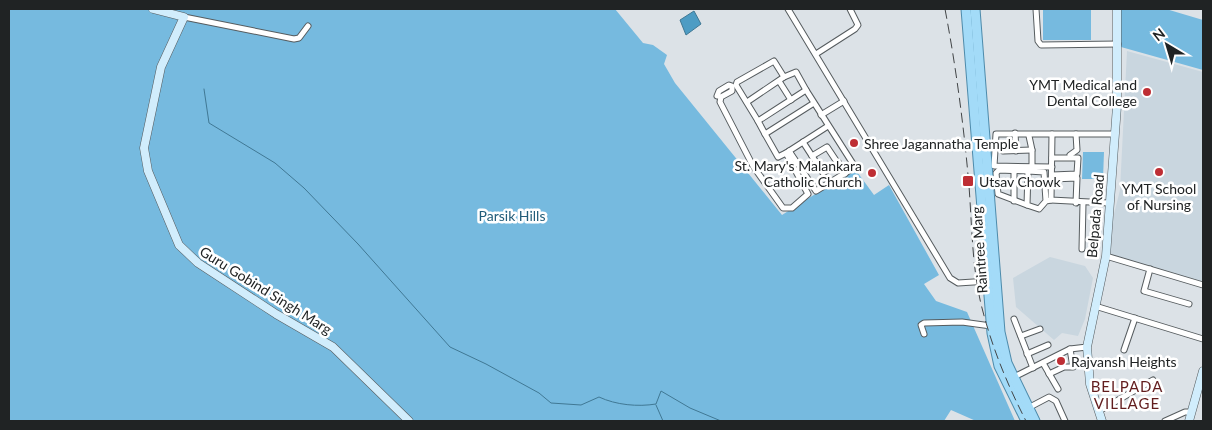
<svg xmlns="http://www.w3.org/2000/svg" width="1212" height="430" font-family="Lato,sans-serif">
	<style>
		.built { fill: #c9d6df }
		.green { fill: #76badf }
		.water { fill: #4d9cc4; stroke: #407894 }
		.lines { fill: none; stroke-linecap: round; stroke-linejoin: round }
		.stream { stroke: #407894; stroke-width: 1 }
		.street-casing { stroke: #565c5f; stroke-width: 7 }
		.secondary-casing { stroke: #565c5f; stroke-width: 9 }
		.primary-casing { stroke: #4e8bab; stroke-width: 11 }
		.street { stroke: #fff; stroke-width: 5 }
		.secondary { stroke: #d1edfc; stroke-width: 8 }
		.primary { stroke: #a3dbf8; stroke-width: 9 }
		.rail { stroke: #424547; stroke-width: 1; stroke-dasharray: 10 5; stroke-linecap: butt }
		.poi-dot { fill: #be2e34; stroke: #fff; stroke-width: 2 }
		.labels { text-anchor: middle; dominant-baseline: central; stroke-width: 5; stroke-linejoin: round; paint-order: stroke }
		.poi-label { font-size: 14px; fill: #202324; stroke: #fff; text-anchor: start }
		.park-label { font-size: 14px; fill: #225d7a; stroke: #fff }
		.street-label { font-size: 14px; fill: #202324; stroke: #fff }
		.neighbourhood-label { font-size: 15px; letter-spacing: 1px; fill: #621d1e; stroke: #fff }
	</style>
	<rect width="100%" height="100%" fill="#dce2e7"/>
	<g class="built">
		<path d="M1127 51 1203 72V282L1103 258 1120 190Z"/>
		<path d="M1050 257 1085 266 1093 278 1085 319 1078 336 1062 333 1054 340 1016 307 1013 278Z"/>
	</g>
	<g class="green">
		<path d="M9 9H615L643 43 653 45 667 55 664 64 675 83 782 215 855 169 874 195 889 185 939 275 924 284 936 301 967 312 1015 421H976L951 410 944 421H9Z"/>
		<rect x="1043" y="9" width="48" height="31"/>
		<path d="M1120 9H1166L1203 20V70L1121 47Z"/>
		<path d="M1083 152H1104L1103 179H1082Z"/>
	</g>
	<path class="water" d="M694 11 701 24 686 35 680 20Z"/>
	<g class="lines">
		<g class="stream">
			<path d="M204 89 209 123 275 163 304 188 358 244 450 347 486 364 539 393 551 403 581 405 599 397C616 405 638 407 656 404L661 391 690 408 721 421"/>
			<path d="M656 405 663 421"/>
		</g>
		<defs>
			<g id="street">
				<path d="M788 9 950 278 958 283 989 281"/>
				<path d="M1036 9 1038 41 1041 45 1118 44"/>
				<path d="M184 17 294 39 299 38 308 26"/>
				<path d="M816 54 855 29 858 25 850 9"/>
				<path d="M779 81 791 100"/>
				<path d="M717 96 719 91 729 85 732 86V91L721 97 720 102 753 166 783 208H792L808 194 786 153 828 126"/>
				<path d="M747 102 784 77 796 72 806 90"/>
				<path d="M821 115 844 101"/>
				<path d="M758 121 736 85 737 82 774 61 784 77"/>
				<path d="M1015 133 1016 151"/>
				<path d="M765 134 778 157 786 153"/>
				<path d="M1052 134 1051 200 1109 203"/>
				<path d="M1029 136 1032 150V166"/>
				<path d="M803 142 823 173 839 163"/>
				<path d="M789 151 816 191 855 167 806 90 758 121 765 134 814 103"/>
				<path d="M1003 151 1032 150"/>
				<path d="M1070 155 1077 150 1076 134"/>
				<path d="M812 156 827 147 845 174"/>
				<path d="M1052 167 994 166 996 134H1115"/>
				<path d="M1014 171V201"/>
				<path d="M1052 175 1077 174 1078 158H1052"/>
				<path d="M1052 179 1077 178 1076 203"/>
				<path d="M1046 201 1044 172 1028 171 1027 205 1039 209 1046 201 1051 200"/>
				<path d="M1027 205 998 194 996 173 999 170 1028 171"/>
				<path d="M1082 249 1083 203"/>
				<path d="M1106 256 1203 285"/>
				<path d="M1150 269 1144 291 1189 304"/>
				<path d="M1095 306 1203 339"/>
				<path d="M1014 319 1033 368"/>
				<path d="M924 334 921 325 924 323 962 322 991 326"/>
				<path d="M1021 336 1040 329"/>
				<path d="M1124 350 1135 318"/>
				<path d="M1027 354 1048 345"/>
				<path d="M1043 363 1058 389"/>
				<path d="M1049 374 1064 367H1073L1070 349"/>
				<path d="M1012 378 1070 349 1087 347"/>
				<path d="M1028 408 1049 397 1056 401 1065 421"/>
				<path d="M1099 411 1153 380"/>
				<path d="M1165 421 1185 412H1191"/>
			</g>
			<g id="secondary">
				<path d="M153 9 184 17 161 67 144 148 148 171 179 245 198 263 276 314 333 347 409 421"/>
				<path d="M1102 421 1090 384 1087 347 1106 256 1117 106V9"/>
				<path d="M1189 421 1203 371"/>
			</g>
			<g id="primary">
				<path d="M966 9 992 333 999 366 1026 421"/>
				<path d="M975 9 1000 332 1007 363 1035 421"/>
			</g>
		</defs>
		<use href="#street" class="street-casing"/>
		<use href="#secondary" class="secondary-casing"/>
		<use href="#primary" class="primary-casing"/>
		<use href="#street" class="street"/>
		<use href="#secondary" class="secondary"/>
		<use href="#primary" class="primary"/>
		<path class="rail" d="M945 9C956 67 964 127 969 186 972 226 972 266 981 304 991 345 1007 384 1026 421"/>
	</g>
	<g class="poi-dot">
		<circle cx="1147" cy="92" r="5"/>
		<circle cx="854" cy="143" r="5"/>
		<circle cx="1159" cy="172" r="5"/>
		<circle cx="872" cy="173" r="5"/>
		<rect x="962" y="175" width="12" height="12" rx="2.5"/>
		<circle cx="1061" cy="361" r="5"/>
	</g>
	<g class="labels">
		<g class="poi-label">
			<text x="1137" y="84" text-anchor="end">YMT Medical and<tspan x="1137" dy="16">Dental College</tspan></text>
			<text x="864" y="143">Shree Jagannatha Temple</text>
			<text x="862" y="165" text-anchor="end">St. Mary's Malankara<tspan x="862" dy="16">Catholic Church</tspan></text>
			<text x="979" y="181">Utsav Chowk</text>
			<text x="1159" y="188" text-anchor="middle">YMT School<tspan x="1159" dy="16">of Nursing</tspan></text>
			<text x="1071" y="361">Rajvansh Heights</text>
		</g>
		<g class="park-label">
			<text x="512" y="215">Parsik Hills</text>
		</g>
		<g class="street-label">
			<text transform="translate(1095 216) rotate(-85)">Belpada Road</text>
			<text transform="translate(979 250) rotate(-94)">Raintree Marg</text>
			<text transform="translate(266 290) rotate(32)">Guru Gobind Singh Marg</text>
		</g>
		<g class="neighbourhood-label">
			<text x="1127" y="386">BELPADA<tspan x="1127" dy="17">VILLAGE</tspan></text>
		</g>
	</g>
	<rect width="1212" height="430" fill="none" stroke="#202324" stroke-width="20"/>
	<g transform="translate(1167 45) rotate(322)" stroke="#ffffff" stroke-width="4" paint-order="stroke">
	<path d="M0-4L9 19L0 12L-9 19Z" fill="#202324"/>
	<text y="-8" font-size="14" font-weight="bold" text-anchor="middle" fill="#202324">N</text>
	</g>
</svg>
